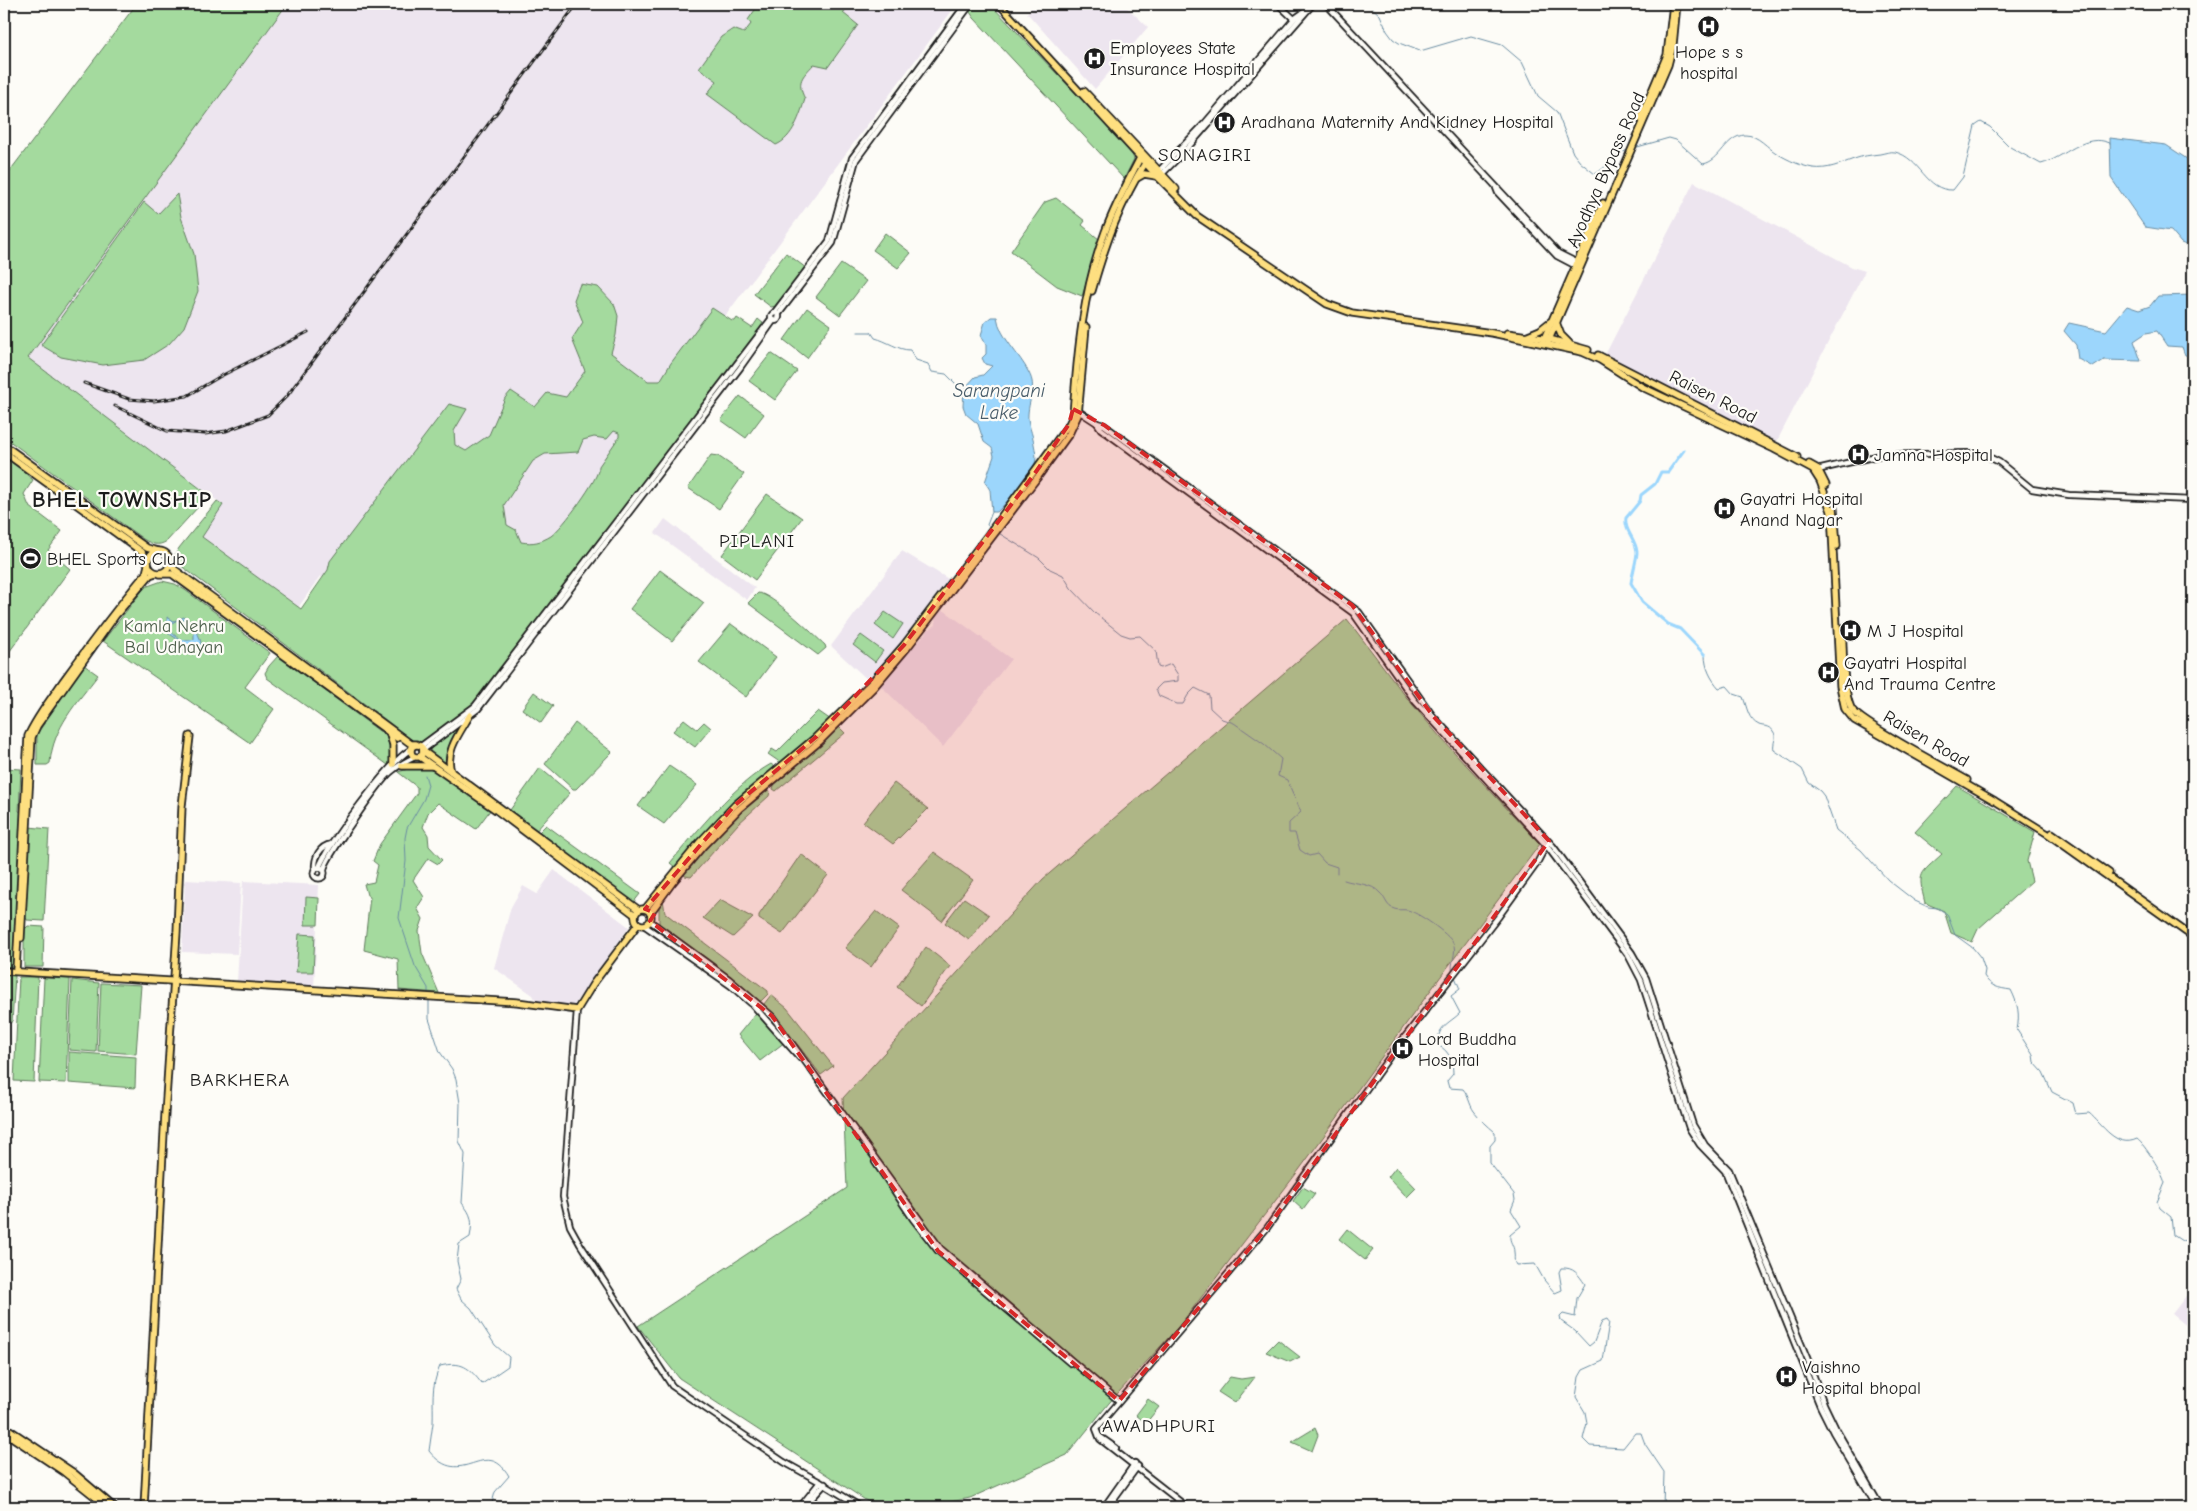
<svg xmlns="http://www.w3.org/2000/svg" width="2197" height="1511" font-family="'Comic Neue',sans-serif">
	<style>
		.built { fill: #ede5ef }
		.green { fill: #a4da9e; stroke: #607b5d; fill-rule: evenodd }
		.water { fill: #9cd6fc; stroke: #698ca2; fill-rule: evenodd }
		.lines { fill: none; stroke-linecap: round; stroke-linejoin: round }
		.stream { stroke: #698ca2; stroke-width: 1 }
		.canal { stroke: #9cd6fc; stroke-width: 3 }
		.minor-casing { stroke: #1c1c1c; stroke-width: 8 }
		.major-casing { stroke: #1c1c1c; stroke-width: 9 }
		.minor { stroke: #fdfcf7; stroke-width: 4.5 }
		.major { stroke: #fedf80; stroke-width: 5.5 }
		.rail-casing { stroke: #1c1c1c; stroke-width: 3 }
		.rail { stroke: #fdfcf7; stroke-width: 1; stroke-dasharray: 4; stroke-linecap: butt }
		.marked { fill: #d62828; fill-opacity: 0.2; stroke: #d62828; stroke-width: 4; stroke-dasharray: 10 6; stroke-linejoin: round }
		.labels { text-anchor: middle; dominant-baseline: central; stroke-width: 4.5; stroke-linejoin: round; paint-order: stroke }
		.poi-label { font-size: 18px; fill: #1c1c1c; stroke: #fdfcf7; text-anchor: start }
		.street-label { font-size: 18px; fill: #1c1c1c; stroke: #fdfcf7 }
		.park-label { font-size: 18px; fill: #4c5e4a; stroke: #fdfcf7 }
		.neighbourhood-label { font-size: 19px; letter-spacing: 1px; fill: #1c1c1c; stroke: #fdfcf7 }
		.water-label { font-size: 19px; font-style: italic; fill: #495d6a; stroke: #fdfcf7 }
		.district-label { font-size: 22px; font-weight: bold; letter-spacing: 1px; fill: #1c1c1c; stroke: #fdfcf7 }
	</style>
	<rect width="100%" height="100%" fill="#fdfcf7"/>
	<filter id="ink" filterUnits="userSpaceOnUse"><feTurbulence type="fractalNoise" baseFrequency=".02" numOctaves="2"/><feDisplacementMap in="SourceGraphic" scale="10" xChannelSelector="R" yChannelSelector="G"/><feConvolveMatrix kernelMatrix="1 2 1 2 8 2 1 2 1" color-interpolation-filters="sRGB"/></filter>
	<g filter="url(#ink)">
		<g class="built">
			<path d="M287 4H957L461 672 450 670 320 576 298 608 201 537 223 505 27 358Z"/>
			<path d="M1035 4H1123L1148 27 1095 89 1027 13Z"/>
			<path d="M1694 182 1852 267 1865 271 1776 443 1605 355Z"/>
			<path d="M665 519 755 588 747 600 655 533Z"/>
			<path d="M902 551 950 580 916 628 869 681 831 646Z"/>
			<path d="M941 611H945L1011 659 943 747 881 686 928 630 936 625 935 618Z"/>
			<path d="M554 870 629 927 572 1008 536 1001 533 995 494 968 511 907 523 886 537 894Z"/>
			<path d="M185 880 241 883 237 954 182 952Z"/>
			<path d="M243 881 319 885 314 987 237 982Z"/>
			<path d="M2186 1296H2193V1331L2172 1314Z"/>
		</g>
		<g class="green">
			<path d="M133 4H287L28 358 209 495 167 541C158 547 152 544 143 539L4 437V169L9 172 135 6Z"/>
			<path d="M759 4H850L843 13 858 25 828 67 814 64C802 77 796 81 805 99 800 115 793 138 776 145L707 94 717 81 699 68 721 37 733 29 744 33 751 24 748 20Z"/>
			<path d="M975 4 979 6 981 4H990L1130 150 1134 159 1124 179 974 18 970 12Z"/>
			<path d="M177 194 181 217 194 254 198 291 184 327 169 344 144 360 103 365 61 357 41 345 144 202 158 214Z"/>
			<path d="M1056 198 1085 221 1082 225 1100 240 1082 296 1057 286 1011 251 1045 202Z"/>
			<path d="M885 233 911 253 898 268 873 250Z"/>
			<path d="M786 253 806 268 777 306 771 307 754 294Z"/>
			<path d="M841 264 866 281 840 315 816 297Z"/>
			<path d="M580 284 598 287 614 304 618 316 616 335 611 353 648 381H660L671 363 712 308 732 321H735L737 318 752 328 758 319 764 324 475 703 421 742H415L176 562 173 559 179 548 217 501 223 505 202 537 301 609 328 570 330 561 449 404 467 409 454 431 455 445 466 451 489 435 505 398 511 391 535 407 547 393 566 397 585 371 572 339 583 322 574 300ZM614 431 619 433V437L599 466C600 478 562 528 551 536 541 542 533 544 521 542L516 530 507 525 504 505 533 461 545 454 578 452 583 440 594 437 607 439Z"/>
			<path d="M807 308 831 325 807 358 784 340Z"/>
			<path d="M771 353 797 371 775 400 749 381Z"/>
			<path d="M740 396 764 414 746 438 721 420Z"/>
			<path d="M4 455 33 480 24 494 29 506 62 531 48 550 70 569 4 659Z"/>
			<path d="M711 455 718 456 744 474 719 509 688 488Z"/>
			<path d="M767 494 802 518 755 580 722 555Z"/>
			<path d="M660 570 704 603 672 641 630 609Z"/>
			<path d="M162 581 175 584 185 590 270 653 245 687 274 709 250 743 103 641 145 587Z"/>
			<path d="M758 593C771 593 813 634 825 645L826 648 818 655 748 603Z"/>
			<path d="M885 612 903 624 893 639 875 625Z"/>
			<path d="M1347 619 1407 698 1441 738 1540 844 1444 972 1299 1170 1180 1325 1109 1403 1067 1455 970 1498 926 1507H876L679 1378 638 1326 847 1188 843 1098 1043 879Z"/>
			<path d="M731 624 776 657 746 697 699 662Z"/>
			<path d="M861 635 883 651 875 662 853 645Z"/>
			<path d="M278 656 386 736 392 754 388 765 267 678 265 673 269 666Z"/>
			<path d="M84 665 98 675C77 703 53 727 50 763L47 765H37V734Z"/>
			<path d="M534 692 553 706 541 723 522 709Z"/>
			<path d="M818 711 831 720 781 763 768 754 772 749 777 752Z"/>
			<path d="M684 719 697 729 704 722 711 728 695 747 673 731Z"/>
			<path d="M575 723 612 752 576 789H573L545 764Z"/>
			<path d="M461 724 463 725 454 739 446 763 430 751 432 746Z"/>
			<path d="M838 726 845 733 776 791 773 789 775 782Z"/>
			<path d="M771 764 775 767 774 771 705 834 675 867 670 863C697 831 735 784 771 764Z"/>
			<path d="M669 766 697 785 664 824 638 806Z"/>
			<path d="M415 767 438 771 491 809 476 829 438 803 428 813 423 827 428 835 429 846 442 860 438 864 428 858 413 880 424 897 417 908 423 919 419 931 422 953 439 993 399 990 398 959 364 950 370 897 367 895 364 884 374 882 378 865 373 861 380 844 417 793V787L398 772Z"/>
			<path d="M4 768 21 769 19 811 21 812 14 966 4 967Z"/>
			<path d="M540 768 570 793 535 832 510 810Z"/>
			<path d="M894 783 928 809 893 844 863 822Z"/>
			<path d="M1957 786 2035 832 2027 861 2032 881 1978 929 1972 942 1951 933 1944 911 1925 903C1917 871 1920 875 1942 854L1915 832Z"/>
			<path d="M766 789 770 791 769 796 738 824 691 877 685 876 683 873 730 819Z"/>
			<path d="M546 825 640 894 633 903 537 834Z"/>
			<path d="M29 827 49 829 44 921 27 920 25 916Z"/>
			<path d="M934 852 973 880 942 921 901 890Z"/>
			<path d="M801 854 828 875 782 934 759 919V915Z"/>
			<path d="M306 897 319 898 318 925H305Z"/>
			<path d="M964 898 989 915 969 940 945 923Z"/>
			<path d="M663 899 665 913 768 991V994L761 1001H757L659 924V904Z"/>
			<path d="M720 900 753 918 733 937 703 918Z"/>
			<path d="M876 911 899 928 871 967 845 948Z"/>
			<path d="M28 926 44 927 43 967H24V930Z"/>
			<path d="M299 934 315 935 313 972H296Z"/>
			<path d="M926 947 950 966 921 1006 897 987Z"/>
			<path d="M4 975 15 976 12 1022H4Z"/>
			<path d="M19 977H38L34 1082 14 1081Z"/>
			<path d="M44 978 70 979 66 1083 39 1082Z"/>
			<path d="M72 980 99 983 96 1052 69 1050Z"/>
			<path d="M101 983 141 985 136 1054 98 1051Z"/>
			<path d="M771 995 787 1008 833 1066 821 1075 798 1045 765 1007 764 1004Z"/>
			<path d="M756 1013 785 1042 760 1061 738 1035Z"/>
			<path d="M69 1052 136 1057 135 1088 69 1083Z"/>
			<path d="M1396 1167 1416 1188 1407 1197 1388 1177Z"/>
			<path d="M1303 1187 1315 1194 1303 1210 1293 1201Z"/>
			<path d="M1347 1229 1373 1250 1365 1260 1339 1239Z"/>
			<path d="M1278 1340 1300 1357 1290 1362 1266 1352Z"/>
			<path d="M1230 1377 1241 1379 1255 1377 1235 1403 1218 1392Z"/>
			<path d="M1148 1399 1159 1407 1146 1423 1136 1415Z"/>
			<path d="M1315 1428 1318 1435 1312 1451 1292 1442Z"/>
		</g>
		<g class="water">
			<path d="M2110 138 2166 145 2193 163V251L2191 247 2181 243 2171 231 2145 227 2111 178Z"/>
			<path d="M2193 295V356L2185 355 2182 347 2167 346 2157 331 2146 333 2134 341 2141 361 2104 360 2093 367 2078 359 2076 345 2064 331 2069 323 2106 331 2127 306 2139 310 2150 306 2158 296Z"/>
			<path d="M991 317H997C1000 338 1020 354 1029 373 1037 388 1029 398 1028 414 1027 423 1033 434 1034 444 1035 449 1037 458 1035 463 1029 478 1009 500 997 512H992L990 490 985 482 994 456 992 448 984 442 978 424 966 414 963 406 964 389 975 377 983 375 992 366 985 364 982 358 986 354V345L981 335 985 322Z"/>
			<path d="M167 617 174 621 184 617C192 623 202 636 201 647L186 648 182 642 168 633ZM179 619 184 620 194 632V639C185 643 174 637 169 629L172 623Z"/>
		</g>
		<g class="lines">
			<g class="stream">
				<path d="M1368 4 1380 15 1387 31 1393 39 1399 43 1420 51 1471 36 1502 45 1522 62 1538 96 1557 112 1573 153 1580 162 1595 174C1608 167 1613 154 1628 150"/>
				<path d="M1634 148 1669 138 1676 140 1703 164C1721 161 1725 136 1745 135 1759 135 1767 148 1778 154 1788 160 1801 166 1813 168 1828 170 1840 164 1854 159 1862 156 1871 155 1880 154 1885 153 1891 151 1895 152 1921 158 1925 191 1953 190L1963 177 1975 126 1981 122 1990 127 2010 147 2041 164C2065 158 2084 132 2110 143"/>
				<path d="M858 332H871L875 338C887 341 898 350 910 350L916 360 928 364 932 372 946 374 960 388 965 389"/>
				<path d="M990 527 987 525 992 512"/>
				<path d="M997 532 1039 558 1050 569 1063 575 1071 588 1095 613 1121 634 1130 637 1140 636 1156 651 1158 667 1161 668 1171 664 1178 675V681L1162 683 1156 689 1159 696 1177 704H1183L1188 695 1195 688 1209 695 1210 708 1222 719 1234 723 1264 744 1281 759 1278 776 1287 780 1301 812 1289 823V833H1295L1300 850 1309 856 1317 854 1325 863 1337 867V873"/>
				<path d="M1705 655C1705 668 1711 679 1719 688L1727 686 1734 694 1743 697C1747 707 1748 720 1759 725 1764 727 1770 725 1773 731 1778 737 1772 743 1774 750L1802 769 1809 783 1820 791 1824 796 1836 830 1861 850 1888 880 1915 901 1928 907 1938 908 1947 914 1955 935 1973 948 1981 958 1985 970 1984 976C1991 987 1998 988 2011 990 2018 1004 2020 1014 2017 1030L2033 1055 2034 1062 2043 1072 2052 1092 2073 1103 2076 1114 2089 1113C2102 1124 2116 1149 2137 1139 2145 1145 2162 1172 2165 1183L2157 1202 2160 1208 2171 1217 2173 1235 2182 1241 2193 1238"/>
				<path d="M425 775 428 785 424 799 407 828 405 838 406 861 399 918 415 966 428 988V994"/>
				<path d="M1344 880C1355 884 1372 883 1380 893 1385 897 1386 905 1392 908 1398 911 1401 909 1407 910 1416 911 1449 934 1453 943 1458 953 1449 964 1453 973"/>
				<path d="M1455 977 1460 989 1451 996 1460 1013C1450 1023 1435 1027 1439 1046 1450 1051 1453 1063 1453 1074L1447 1081 1449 1088 1463 1089C1469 1096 1469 1104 1474 1111 1480 1119 1488 1126 1495 1132V1140L1490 1146V1163L1514 1194 1515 1200 1511 1210 1521 1226 1510 1235C1509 1242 1514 1245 1514 1252 1515 1258 1513 1260 1516 1265L1535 1264 1544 1280 1555 1293 1562 1290 1559 1272 1561 1268C1574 1267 1578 1274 1585 1284L1577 1298 1575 1317 1563 1314 1560 1317 1561 1321 1575 1331 1589 1346 1594 1342 1602 1321 1607 1319 1609 1322 1603 1361 1583 1370 1579 1377 1576 1397 1585 1412 1587 1423 1583 1439 1590 1446 1623 1448 1635 1433H1641L1645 1444 1664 1472 1663 1507"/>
				<path d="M429 998V1019L440 1052 452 1069 456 1079 460 1103 459 1141 465 1154 462 1203C472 1215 473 1221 470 1237L459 1244 457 1261 461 1279 456 1289 461 1299 471 1308 495 1345 509 1357 508 1366 482 1384C469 1367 462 1361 440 1366 430 1389 434 1400 433 1423 432 1432 430 1442 429 1451 462 1492 485 1435 509 1476L495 1492 491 1507"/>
			</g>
			<path class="canal" d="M1684 450 1668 472H1661L1655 484 1641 495 1640 501 1626 518C1624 531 1636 539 1637 552 1637 558 1632 576 1631 583L1642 602 1668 624 1680 629 1705 655"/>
			<defs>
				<g id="minor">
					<path d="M1278 4 1294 19"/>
					<path d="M1326 4 1558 253 1580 264"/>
					<path d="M1157 173 1205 123 1294 19 1308 9"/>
					<path d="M1161 175 1183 153 1313 4"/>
					<path d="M1496 188 1498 193 1557 256 1578 267"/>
					<path d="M774 313 829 241 852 158 966 4"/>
					<circle cx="775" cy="317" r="4"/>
					<path d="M778 315 833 243 856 160 971 4"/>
					<path d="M1077 410 1097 423 1104 425 1359 612 1433 716 1553 846 1632 953 1646 978 1693 1125 1705 1145 1729 1170 1808 1360 1824 1404 1836 1429 1881 1507"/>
					<path d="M1097 423 1101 429 1353 613 1415 701 1546 845 1628 955 1641 980 1689 1128 1700 1145 1725 1171 1820 1406 1833 1432 1877 1507"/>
					<path d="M1817 470 1881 455 1967 453 1985 455 1999 462 2032 489 2069 495 2193 500"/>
					<path d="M421 746 475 706 771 319"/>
					<path d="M423 750 478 709 740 368 774 320"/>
					<circle cx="319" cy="873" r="5.5"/>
					<path d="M319 868C326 846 390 761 410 750"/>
					<path d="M315 870C314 858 319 846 332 844"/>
					<path d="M324 870C324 860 382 778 392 771 398 766 408 760 415 757"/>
					<path d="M650 921 729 979 772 1016 941 1249 1119 1401"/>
					<path d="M645 926 731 986 753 1005 800 1058"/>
					<path d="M577 1010 563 1197 570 1226 580 1244 672 1386 784 1462 820 1482 861 1507"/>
					<path d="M875 1162 913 1219 938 1251 1070 1363"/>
					<path d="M1099 1436 1116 1448"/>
					<path d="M800 1507 820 1482"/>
					<path d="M804 1507 825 1484"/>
					<path d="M1104 1507 1135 1463"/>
					<path d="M1108 1507 1138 1466"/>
					<path d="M1187 1507 1100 1439 1096 1429 1267 1228 1390 1056 1499 916 1536 865 1547 844"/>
				</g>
				<g id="major">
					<path d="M999 4 1158 177 1197 216 1327 304 1352 313 1492 333 1582 352 1600 360 1642 387 1774 449 1813 470 1820 481 1831 511 1840 686 1845 709 1854 720 1995 801 2048 834 2193 937"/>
					<path d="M1084 91 1176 189"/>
					<path d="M1640 119 1667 55 1673 4"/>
					<path d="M1137 178 1144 174 1156 176"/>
					<path d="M1092 291C1106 242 1120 203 1147 160"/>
					<path d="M1556 322 1561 335 1569 343"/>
					<path d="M1507 333 1549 339 1588 350"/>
					<path d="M1528 335 1540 330 1550 322"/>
					<path d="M1543 341 1603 203"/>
					<path d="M1548 342 1668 65 1673 45 1677 4"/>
					<path d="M1598 355 1797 457"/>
					<path d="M4 445 147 548 158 551"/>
					<path d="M4 452 142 552 147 562"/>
					<path d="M1809 464 1818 469 1826 485"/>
					<path d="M1834 508 1837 546"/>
					<circle cx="159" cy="562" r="11"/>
					<path d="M170 561 174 569 411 744H416"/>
					<path d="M160 574H172L397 738"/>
					<path d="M1842 628C1844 651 1842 687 1851 708 1858 722 1948 769 1967 780"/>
					<path d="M389 732 393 745V764"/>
					<circle cx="417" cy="751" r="6"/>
					<path d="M423 751 639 910"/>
					<path d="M420 757 496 810 635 915"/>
					<path d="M402 766H432"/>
					<path d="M451 771C444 752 461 731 470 715"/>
					<path d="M2052 833 2109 873"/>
					<circle cx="643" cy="917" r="8"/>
					<path d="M645 909 699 843 735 805 815 738 871 683 904 645 987 536 1069 424 1073 416C1077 354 1083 290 1105 232 1115 205 1128 181 1141 156"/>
					<path d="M650 913 672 883 703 846 739 809 819 742 874 687 907 648 1037 478 1069 434 1078 415 1086 327"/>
					<path d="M21 938 32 737 37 726 116 615 150 575 156 573"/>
					<path d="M4 971 517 1002 577 1010 593 984 638 924"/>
					<path d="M16 971 28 736C37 716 51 699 63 681 90 644 117 608 146 573L148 565"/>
					<path d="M4 1426 74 1473 114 1507"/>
					<path d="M4 1432 64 1472 108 1507"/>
					<path d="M144 1507 165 1114 177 932 182 806 190 736"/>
				</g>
			</defs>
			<use href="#minor" class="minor-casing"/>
			<use href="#major" class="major-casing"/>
			<use href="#minor" class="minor"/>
			<use href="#major" class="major"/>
			<defs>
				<g id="rail">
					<path d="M84 383 129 399 154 401 187 396 219 377 308 332"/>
					<path d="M115 406 167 431 205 434 226 431 268 415 287 396 577 4"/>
				</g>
			</defs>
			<use href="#rail" class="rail-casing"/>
			<use href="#rail" class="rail"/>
		</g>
	</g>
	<path class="marked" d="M1073 409 1104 425 1352 605 1433 716 1549 841 1267 1228 1119 1401 938 1251 772 1016 650 921 655 913 645 909 735 805 816 737 904 645 1033 476 1069 424Z"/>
	<defs>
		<symbol id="hospital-disc" viewBox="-11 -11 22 22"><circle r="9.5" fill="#1c1c1c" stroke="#fdfcf7"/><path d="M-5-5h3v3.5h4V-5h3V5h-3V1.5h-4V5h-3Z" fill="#fff"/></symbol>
		<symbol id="stadium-disc" viewBox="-11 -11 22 22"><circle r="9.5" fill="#1c1c1c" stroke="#fdfcf7"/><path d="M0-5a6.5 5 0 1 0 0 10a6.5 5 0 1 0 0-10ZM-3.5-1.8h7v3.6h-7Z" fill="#fff"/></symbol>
	</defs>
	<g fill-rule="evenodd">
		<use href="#hospital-disc" x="1696" y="14" width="25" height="25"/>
		<use href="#hospital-disc" x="1082" y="46" width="25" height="25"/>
		<use href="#hospital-disc" x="1212" y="110" width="25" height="25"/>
		<use href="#hospital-disc" x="1846" y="442" width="25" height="25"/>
		<use href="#hospital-disc" x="1712" y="496" width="25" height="25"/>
		<use href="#stadium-disc" x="18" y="546" width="25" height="25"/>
		<use href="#hospital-disc" x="1838" y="618" width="25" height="25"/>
		<use href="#hospital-disc" x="1816" y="660" width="25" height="25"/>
		<use href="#hospital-disc" x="1390" y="1036" width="25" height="25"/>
		<use href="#hospital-disc" x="1774" y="1364" width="25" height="25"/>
	</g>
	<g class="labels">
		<g class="poi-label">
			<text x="1110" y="48">Employees State<tspan x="1110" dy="21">Insurance Hospital</tspan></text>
			<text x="1709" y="52" text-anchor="middle">Hope s s<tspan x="1709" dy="21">hospital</tspan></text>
			<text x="1241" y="122">Aradhana Maternity And Kidney Hospital</text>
			<text x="1874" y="455">Jamna Hospital</text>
			<text x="1740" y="499">Gayatri Hospital<tspan x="1740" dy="21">Anand Nagar</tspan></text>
			<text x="47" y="559">BHEL Sports Club</text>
			<text x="1867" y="631">M J Hospital</text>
			<text x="1844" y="663">Gayatri Hospital<tspan x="1844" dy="21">And Trauma Centre</tspan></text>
			<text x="1418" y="1039">Lord Buddha<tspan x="1418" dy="21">Hospital</tspan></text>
			<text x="1802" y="1367">Vaishno<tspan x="1802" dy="21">Hospital bhopal</tspan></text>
		</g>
		<g class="street-label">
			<text transform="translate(1606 170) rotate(-66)">Ayodhya Bypass Road</text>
			<text transform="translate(1713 397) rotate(27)">Raisen Road</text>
			<text transform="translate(1926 739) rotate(30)">Raisen Road</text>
		</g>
		<g class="park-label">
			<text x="174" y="626">Kamla Nehru<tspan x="174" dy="21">Bal Udhayan</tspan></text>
		</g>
		<g class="neighbourhood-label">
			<text x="1205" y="155">SONAGIRI</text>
			<text x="757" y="541">PIPLANI</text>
			<text x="240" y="1080">BARKHERA</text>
			<text x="1159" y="1426">AWADHPURI</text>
		</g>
		<g class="water-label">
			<text x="999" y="391">Sarangpani<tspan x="999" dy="22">Lake</tspan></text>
		</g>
		<g class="district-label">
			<text x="122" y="500">BHEL TOWNSHIP</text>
		</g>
	</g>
	<rect width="2197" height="1511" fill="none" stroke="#fdfcf7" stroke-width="20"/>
	<rect x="10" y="10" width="2177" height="1491" fill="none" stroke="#1c1c1c" stroke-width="2" filter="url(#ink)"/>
</svg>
